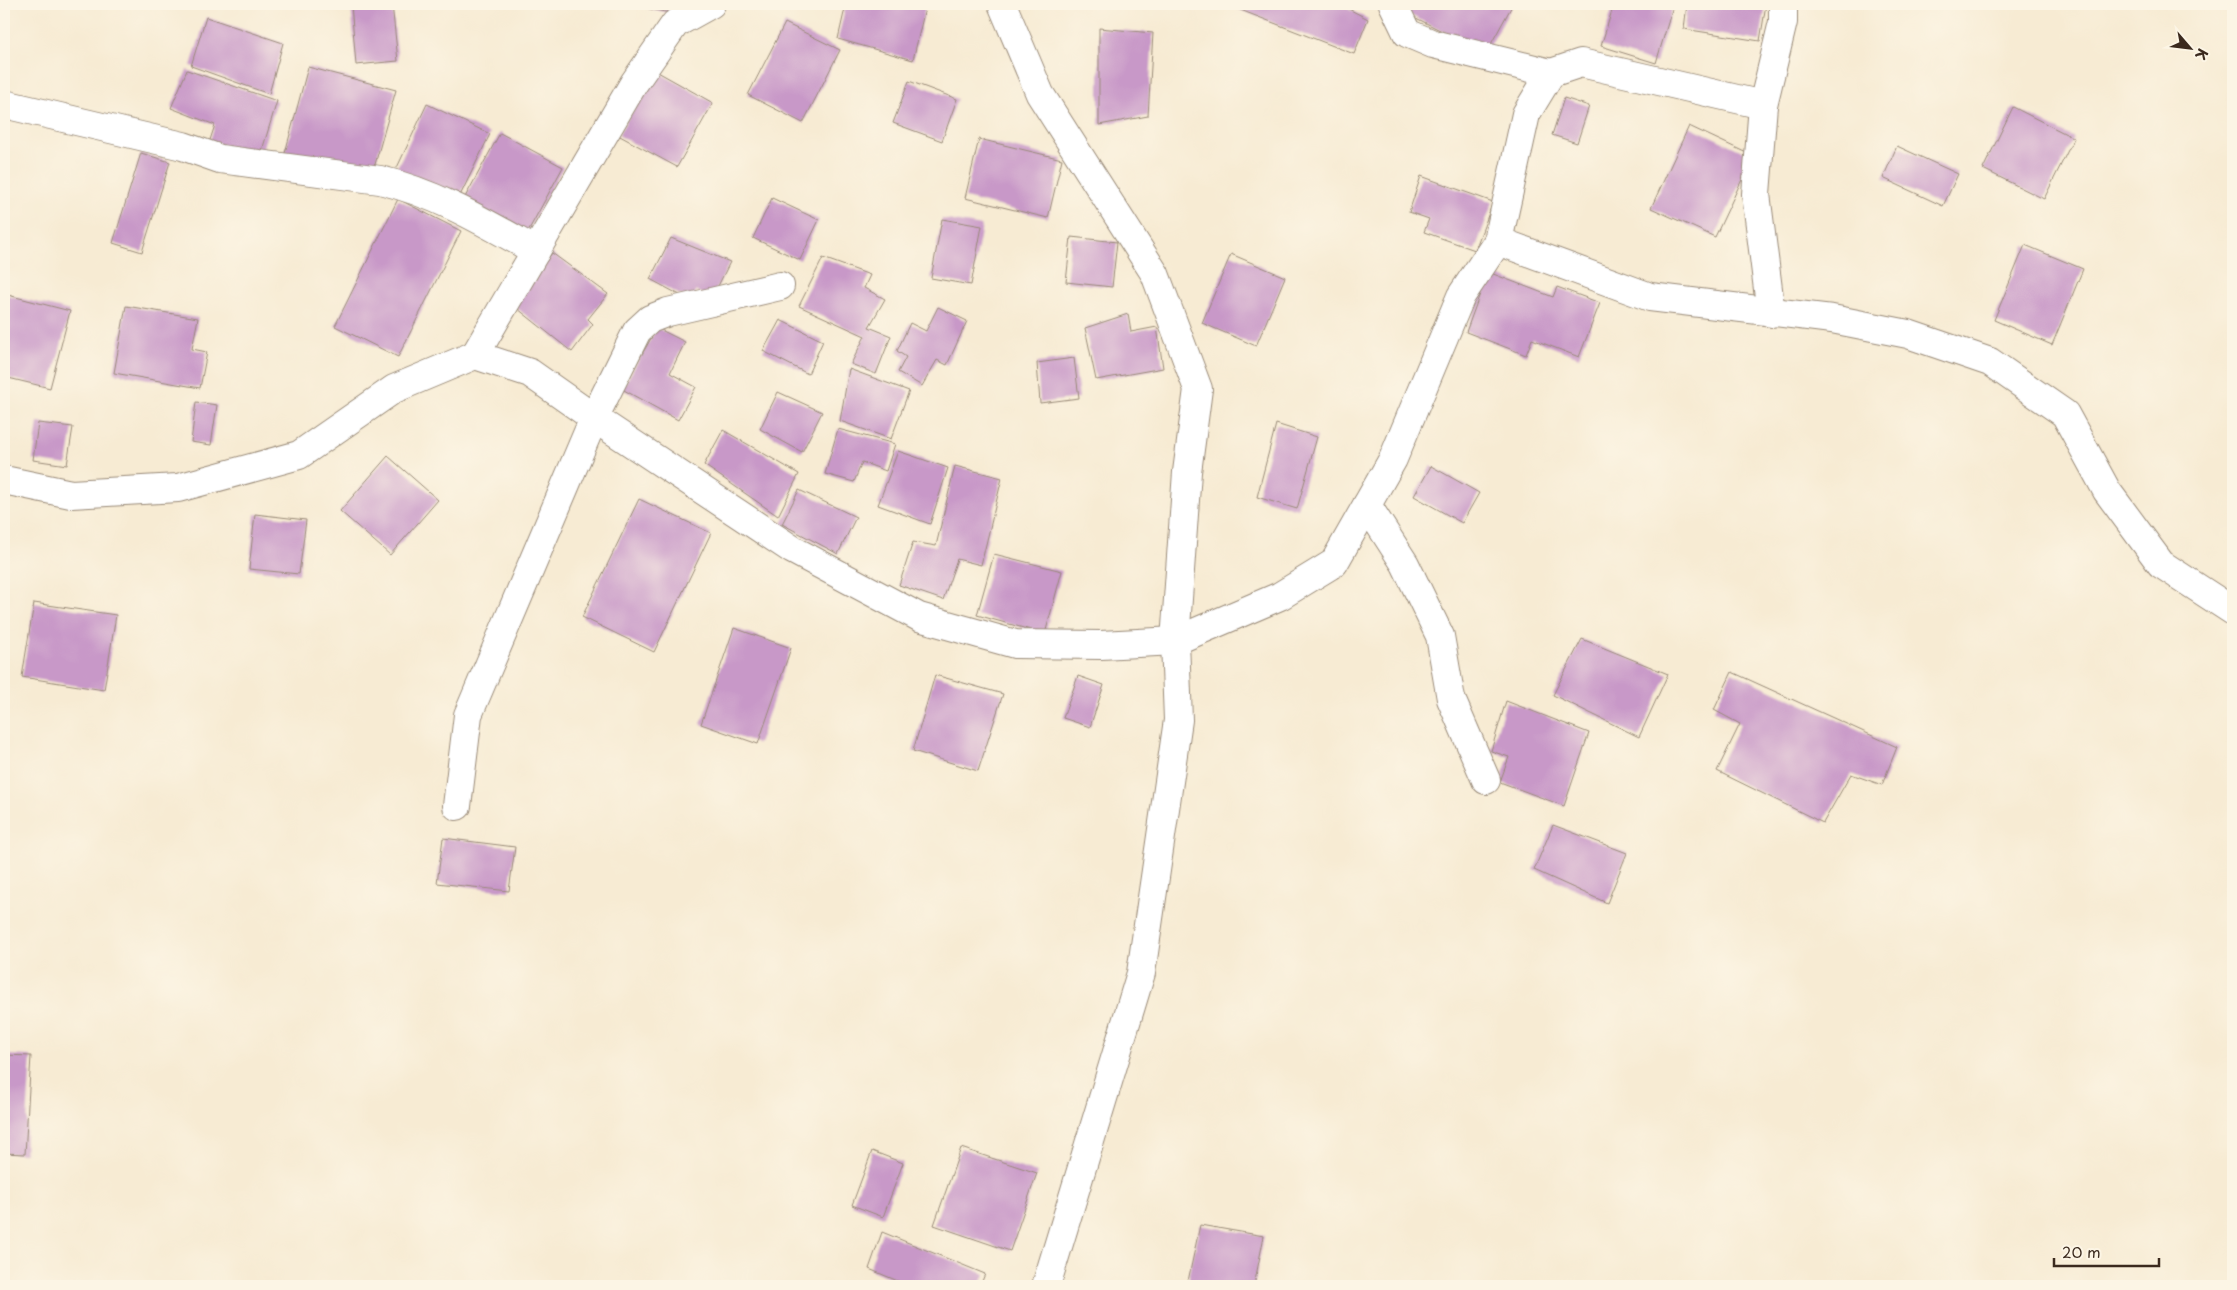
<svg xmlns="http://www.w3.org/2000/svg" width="2237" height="1290" font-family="'Playpen Sans',sans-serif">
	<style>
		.building { fill: #c898c8 }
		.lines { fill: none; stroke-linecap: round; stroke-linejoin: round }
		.minor-casing { stroke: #998a78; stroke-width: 30 }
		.minor { stroke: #fff; stroke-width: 28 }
	</style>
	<rect width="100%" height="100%" fill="#fcf5e5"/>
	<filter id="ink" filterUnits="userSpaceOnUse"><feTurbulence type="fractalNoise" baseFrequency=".02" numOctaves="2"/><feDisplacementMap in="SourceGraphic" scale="10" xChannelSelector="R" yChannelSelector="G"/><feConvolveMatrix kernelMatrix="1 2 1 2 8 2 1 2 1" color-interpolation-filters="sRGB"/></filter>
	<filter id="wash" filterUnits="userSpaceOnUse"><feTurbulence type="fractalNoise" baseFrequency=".0096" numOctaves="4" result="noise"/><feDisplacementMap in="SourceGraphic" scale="20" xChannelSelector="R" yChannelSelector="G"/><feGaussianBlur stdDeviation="1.12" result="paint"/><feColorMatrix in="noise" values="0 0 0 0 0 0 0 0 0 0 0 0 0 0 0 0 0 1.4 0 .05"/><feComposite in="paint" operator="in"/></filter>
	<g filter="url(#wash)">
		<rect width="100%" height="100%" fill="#f7ebd3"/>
		<g id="blocks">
			<g class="building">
				<path d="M351 4H392L398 61 356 65Z"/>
				<path d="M626 4H671L670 13Z"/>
				<path d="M846 4H926L913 60 838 39Z"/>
				<path d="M1225 4H1339L1368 19 1354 54Z"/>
				<path d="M1412 4H1513L1486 53 1406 13Z"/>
				<path d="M1614 4 1673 6 1656 63 1601 46Z"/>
				<path d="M1687 4H1766L1760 41 1684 29Z"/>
				<path d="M206 17 283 43 269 94 191 66Z"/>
				<path d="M785 23 840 50 803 123 748 95Z"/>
				<path d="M1099 28 1153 33 1148 116 1099 125Z"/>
				<path d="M308 67 396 90 372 175 285 153Z"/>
				<path d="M187 70 277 101 257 167 207 149 215 125 171 108Z"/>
				<path d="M656 71 713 103 677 167 618 135Z"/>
				<path d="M909 81 957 99 942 141 893 123Z"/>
				<path d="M1564 98 1589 106 1577 143 1552 135Z"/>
				<path d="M427 104 490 134 456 204 394 174Z"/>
				<path d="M2013 107 2074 138 2044 199 1983 169Z"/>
				<path d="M1689 126 1753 156 1715 237 1651 208Z"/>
				<path d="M500 133 563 167 526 235 463 201Z"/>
				<path d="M979 139 1062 159 1048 218 965 198Z"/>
				<path d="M1897 146 1958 174 1943 206 1883 178Z"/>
				<path d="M141 153 170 162 142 252 113 243Z"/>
				<path d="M1421 176 1493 202 1475 250 1424 232 1429 219 1409 212Z"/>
				<path d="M772 198 819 220 800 260 753 238Z"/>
				<path d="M398 199 461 231 398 357 335 326Z"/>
				<path d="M942 219 982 226 971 285 931 278Z"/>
				<path d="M1071 237 1117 242 1112 287 1066 282Z"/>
				<path d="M671 238 730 262 712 298 696 291 691 301 650 279Z"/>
				<path d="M2025 245 2083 269 2052 345 1994 320Z"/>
				<path d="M552 253 608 294 588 319 593 324 572 352 513 305Z"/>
				<path d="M1231 254 1285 277 1256 346 1202 323Z"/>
				<path d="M823 258 870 275 864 288 885 299 869 327 891 336 876 374 851 364 865 336 799 306Z"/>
				<path d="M1488 272 1553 297 1557 287 1600 303 1579 357 1532 339 1526 355 1466 332Z"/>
				<path d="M4 294 70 311 50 388 4 377Z"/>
				<path d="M126 306 198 318 192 349 207 352 200 388 114 373Z"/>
				<path d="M938 307 967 321 947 365 937 360 922 386 898 372 906 357 897 351 910 323 926 331Z"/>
				<path d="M1128 314 1131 332 1157 327 1163 368 1096 380 1085 328Z"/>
				<path d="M780 320 823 341 808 374 763 351Z"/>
				<path d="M657 328 685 342 670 373 696 387 678 420 622 389Z"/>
				<path d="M1074 358 1079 398 1040 403 1037 363Z"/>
				<path d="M849 369 909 391 891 439 840 421Z"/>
				<path d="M778 392 822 412 802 452 760 429Z"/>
				<path d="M196 402 217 405 211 445 191 442Z"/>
				<path d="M38 423 73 427 67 465 33 460Z"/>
				<path d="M1276 424 1317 437 1297 509 1257 497Z"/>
				<path d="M838 429 895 444 886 471 862 462 854 482 825 474Z"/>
				<path d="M723 430 799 474 778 516 704 465Z"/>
				<path d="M898 451 948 468 930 524 878 505Z"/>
				<path d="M388 456 438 500 390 555 340 511Z"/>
				<path d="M955 466 1002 478 981 565 957 559 943 600 899 585 913 542 936 546Z"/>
				<path d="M1431 466 1479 493 1462 523 1414 496Z"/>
				<path d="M799 490 856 517 838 554 782 524Z"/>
				<path d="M639 499 711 533 654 652 582 617Z"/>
				<path d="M255 514 306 520 299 574 249 569Z"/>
				<path d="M994 554 1062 571 1045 634 977 615Z"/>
				<path d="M34 603 116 615 104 690 22 677Z"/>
				<path d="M734 628 791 648 758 744 701 724Z"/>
				<path d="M1582 639 1668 674 1639 737 1553 695Z"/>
				<path d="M1732 672 1897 747 1882 785 1851 774 1823 823 1717 771 1740 724 1714 710Z"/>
				<path d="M935 675 1003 694 978 771 913 751Z"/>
				<path d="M1078 676 1104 685 1090 727 1063 718Z"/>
				<path d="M1506 701 1589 733 1564 806 1500 782 1509 757 1491 751Z"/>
				<path d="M1553 825 1627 853 1607 903 1534 870Z"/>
				<path d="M443 838 515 847 509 891 437 883Z"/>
				<path d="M4 1055 31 1056 25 1154 4 1153Z"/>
				<path d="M961 1148 1037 1173 1010 1251 934 1225Z"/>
				<path d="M872 1151 903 1163 883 1217 852 1205Z"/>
				<path d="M1200 1225 1264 1236 1254 1286H1187Z"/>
				<path d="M882 1232 985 1274 980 1286H896L898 1281 869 1269Z"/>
			</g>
		</g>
	</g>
	<g filter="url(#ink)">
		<use href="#blocks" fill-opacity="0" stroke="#998a78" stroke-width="1"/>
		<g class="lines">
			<defs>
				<g id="minor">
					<path d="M1002 4 1040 94 1155 274 1198 389 1187 472 1175 641 1178 720 1141 973 1046 1286"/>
					<path d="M1393 4 1407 33 1433 44 1551 73"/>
					<path d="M4 104 183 146 220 159 380 180C436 193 486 223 536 251"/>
					<path d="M1498 241 1526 114 1551 73 1581 63 1763 105"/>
					<path d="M1771 313 1756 194 1763 105 1783 22V4"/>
					<path d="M475 355 634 83 675 24 711 4"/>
					<path d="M4 480 71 494 178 488 299 455 394 389 475 355 530 373 594 418 793 550 919 617 1015 644 1101 645 1175 641 1280 596 1334 563 1393 459 1461 296 1498 241 1650 297 1832 319 1908 334 1990 362 2065 414 2107 491 2161 564 2233 611"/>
					<path d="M1367 505 1405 564 1440 636 1451 699 1486 780"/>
					<path d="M457 806 468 715 594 418 637 331 650 319 668 312 780 286"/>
				</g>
			</defs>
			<use href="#minor" class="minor-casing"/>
			<use href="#minor" class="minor"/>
		</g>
	</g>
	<rect width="2237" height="1290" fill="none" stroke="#fcf5e5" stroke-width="20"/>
	<g transform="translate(2190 48) rotate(118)" stroke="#fcf5e5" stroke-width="4" paint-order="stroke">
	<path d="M0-4L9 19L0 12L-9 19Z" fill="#3b2a1e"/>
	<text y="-8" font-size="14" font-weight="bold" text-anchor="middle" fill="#3b2a1e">K</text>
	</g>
	<path d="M2054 1258v8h105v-8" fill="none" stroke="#3b2a1e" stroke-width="2.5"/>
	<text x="2062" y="1258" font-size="15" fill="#3b2a1e" stroke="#fcf5e5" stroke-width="4" paint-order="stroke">20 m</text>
</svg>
